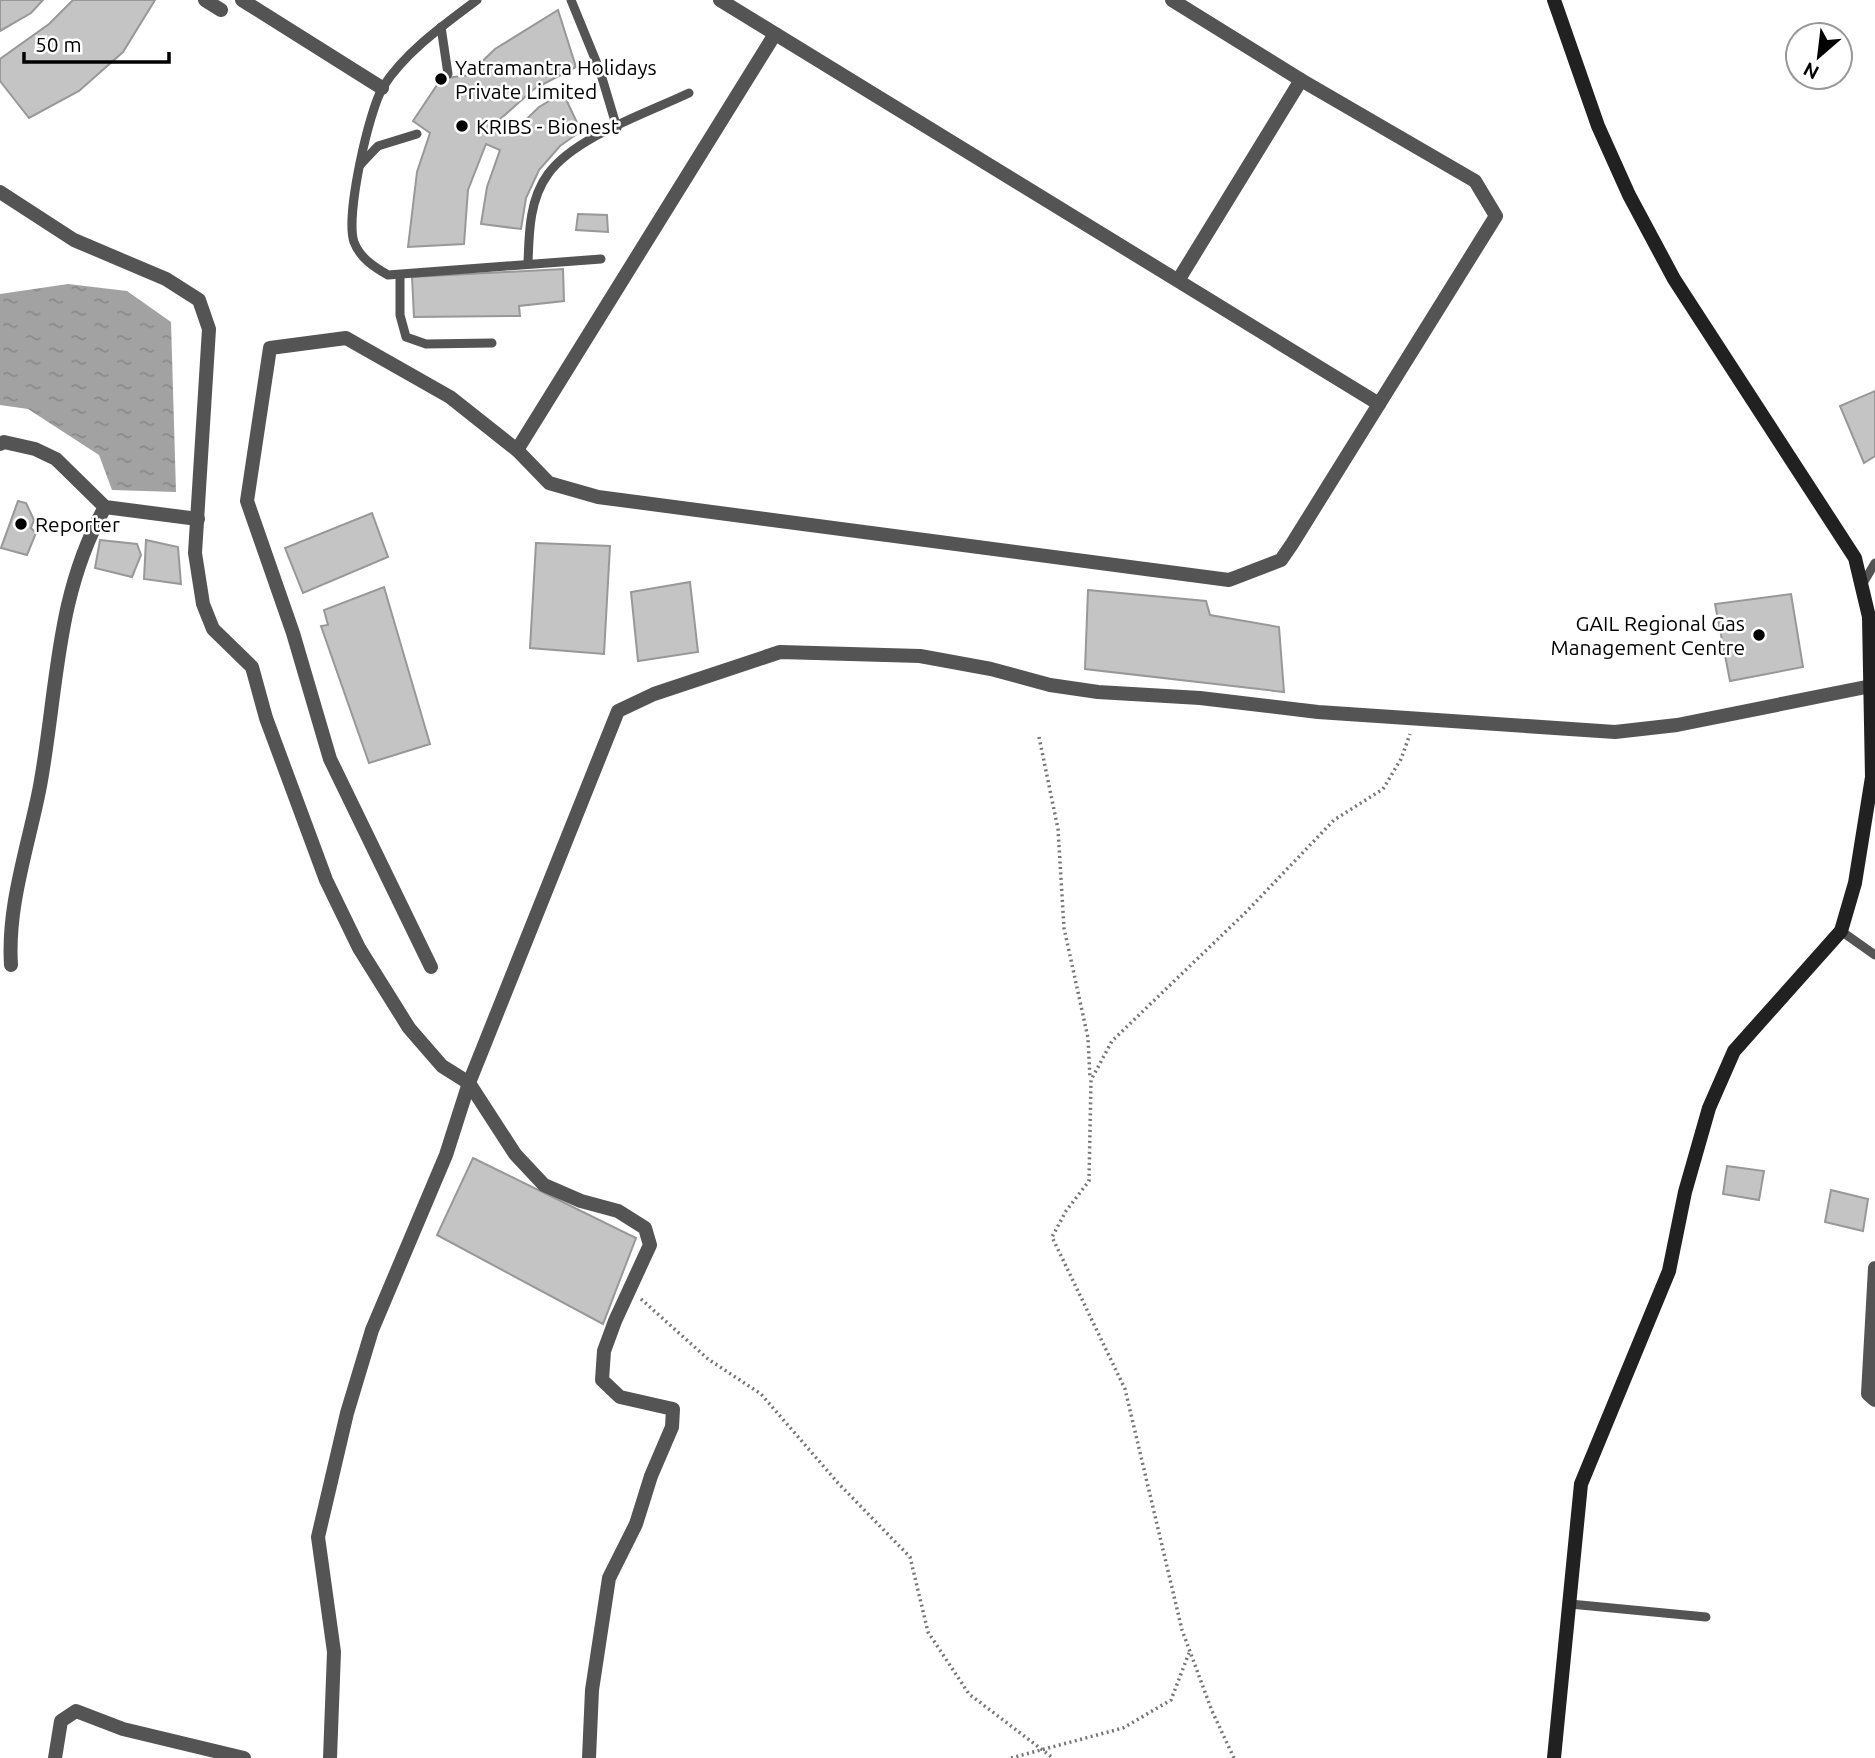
<svg xmlns="http://www.w3.org/2000/svg" width="1875" height="1758" font-family="Ubuntu,sans-serif">
	<style>
		.water { fill: url(#water-ripples) }
		.building { fill: #c4c4c4; stroke: #989898; stroke-width: 2 }
		.lines { fill: none; stroke-linecap: round; stroke-linejoin: round }
		.path { stroke: #767676; stroke-width: 3.5; stroke-dasharray: 2 3.5; stroke-linecap: butt }
		.service { stroke: #545454; stroke-width: 9 }
		.minor { stroke: #545454; stroke-width: 14 }
		.tertiary { stroke: #545454; stroke-width: 14 }
		.secondary { stroke: #212121; stroke-width: 14 }
		.poi-dot { fill: #000; stroke: #fff; stroke-width: 2.5 }
		.labels { text-anchor: middle; dominant-baseline: central; stroke-width: 5; stroke-linejoin: round; paint-order: stroke }
		.poi-label { font-size: 21px; fill: #000; stroke: #fff; text-anchor: start }
	</style>
	<defs>
		<pattern id="water-ripples" width="26" height="14" patternUnits="userSpaceOnUse" patternTransform="scale(1.75)"><rect width="26" height="14" fill="#a2a2a2"/><path d="M2 4q2-2 4 0t4 0M15 11q2-2 4 0t4 0" fill="none" stroke="#8a8a8a"/></pattern>
	</defs>
	<rect width="100%" height="100%" fill="#fff"/>
	<path class="water" d="M68 284 127 291 171 322 176 492 112 490 99 455 28 409 0 405V294Z"/>
	<g class="building">
		<path d="M0 0H43L31 13 0 31Z"/>
		<path d="M73 0H155L123 52 79 91 29 118 0 81V59L49 24Z"/>
		<path d="M558 10 576 67 534 89 498 121 512 133 539 107 563 93 581 131 560 146 539 170 526 198 521 229 481 224 487 187 500 150 486 144 468 190 464 244 408 247 417 172 430 133 413 121 441 79 468 75 495 49Z"/>
		<path d="M578 214 607 215 608 232 576 230Z"/>
		<path d="M563 269 564 301 519 306 520 316 414 317 412 277Z"/>
		<path d="M1875 391V456L1864 463 1840 406Z"/>
		<path d="M18 501 26 503 34 520 31 528 36 533 27 555 1 548Z"/>
		<path d="M372 513 388 557 303 593 285 548Z"/>
		<path d="M100 540 137 544 141 555 132 577 95 568Z"/>
		<path d="M146 540 178 547 181 584 144 579Z"/>
		<path d="M536 543 610 546 604 654 530 648Z"/>
		<path d="M690 582 698 652 638 661 631 592Z"/>
		<path d="M384 587 430 744 369 763 321 626 328 625 324 610Z"/>
		<path d="M1088 590 1206 601 1210 615 1279 627 1284 692 1085 669Z"/>
		<path d="M1791 594 1803 667 1730 681 1715 604Z"/>
		<path d="M473 1158 636 1238 603 1324 437 1235Z"/>
		<path d="M1727 1166 1764 1171 1759 1200 1723 1194Z"/>
		<path d="M1831 1190 1868 1199 1863 1231 1825 1222Z"/>
	</g>
	<g class="lines">
		<g class="path">
			<path d="M1039 737 1058 829 1064 928 1088 1038 1090 1078"/>
			<path d="M641 1299 708 1359 761 1394 838 1483 910 1557 928 1632 969 1694 1053 1758"/>
			<path d="M1011 1758 1123 1728 1171 1700 1189 1653"/>
			<path d="M1234 1758 1212 1711 1182 1630 1125 1389 1052 1237 1066 1211 1089 1181 1091 1080 1112 1041 1247 911 1334 820 1383 789 1401 759 1410 734"/>
		</g>
		<g class="service">
			<path d="M477 0C445 24 405 52 383 87 369 110 345 216 354 242 360 258 374 267 388 275L601 259"/>
			<path d="M571 0 600 71 617 128"/>
			<path d="M441 27 448 74"/>
			<path d="M360 165 378 146 417 134"/>
			<path d="M528 264C529 234 529 200 548 174 575 137 647 113 689 93"/>
			<path d="M400 275V315L406 337 426 344 492 343"/>
			<path d="M1862 585 1875 563"/>
			<path d="M1841 931 1875 955"/>
			<path d="M1570 1604 1706 1617"/>
		</g>
		<g class="minor">
			<path d="M205 0 221 10"/>
			<path d="M242 0 382 88"/>
			<path d="M720 0 1379 404"/>
			<path d="M1179 279 1301 80"/>
			<path d="M0 444 4 442 35 449 56 459 105 507 198 519"/>
			<path d="M517 450 775 34"/>
			<path d="M11 965C7 905 29 844 40 786 58 688 55 596 105 507"/>
			<path d="M431 967 330 759 293 633 247 501 270 348 346 338 450 397 517 450 549 483 598 497 1229 580 1281 560 1292 544 1496 216 1475 181 1301 80 1172 0"/>
			<path d="M1875 1268 1868 1394 1875 1400"/>
			<path d="M55 1758 61 1721 76 1711 123 1729 244 1758"/>
		</g>
		<g class="tertiary">
			<path d="M0 192 74 240 166 279 199 300 209 329 195 553 203 604 213 629 252 667 266 718 326 880 359 948 409 1028 442 1066 469 1083 515 1154 544 1185 581 1201 618 1211 645 1228 650 1245 615 1321 604 1351 602 1380 620 1397 673 1409 672 1427 651 1476 636 1524 609 1578 592 1690 589 1758"/>
			<path d="M330 1758 334 1652 318 1537 347 1413 372 1330 446 1155 469 1083 618 711 654 694 780 652 920 656 991 669 1050 685 1098 692 1200 698 1318 712 1615 732 1677 725 1871 686"/>
		</g>
		<path class="secondary" d="M1554 1758 1581 1484 1669 1271 1685 1192 1709 1108 1734 1051 1841 931 1855 883 1872 777 1869 617 1855 558 1674 279 1629 195 1598 126 1554 0"/>
	</g>
	<g class="poi-dot">
		<circle cx="441" cy="79" r="7"/>
		<circle cx="462" cy="126" r="7"/>
		<circle cx="21" cy="524" r="7"/>
		<circle cx="1759" cy="635" r="7"/>
	</g>
	<g class="labels">
		<g class="poi-label">
			<text x="455" y="67">Yatramantra Holidays<tspan x="455" dy="24">Private Limited</tspan></text>
			<text x="476" y="126">KRIBS - Bionest</text>
			<text x="35" y="524">Reporter</text>
			<text x="1745" y="623" text-anchor="end">GAIL Regional Gas<tspan x="1745" dy="24">Management Centre</tspan></text>
		</g>
	</g>
	<g transform="translate(1819 56) rotate(208)"><circle r="33" fill="#ffffff" stroke="#999999" stroke-width="2"/>
	<path d="M0-5L12 26L0 18L-12 26Z" fill="#000000"/>
	<text y="-10" font-size="19" font-weight="bold" text-anchor="middle" fill="#000000">N</text>
	</g>
	<path d="M24 52v10h145v-10" fill="none" stroke="#000000" stroke-width="3.5"/>
	<text x="35" y="52" font-size="21" fill="#000000" stroke="#ffffff" stroke-width="5" paint-order="stroke">50 m</text>
</svg>
